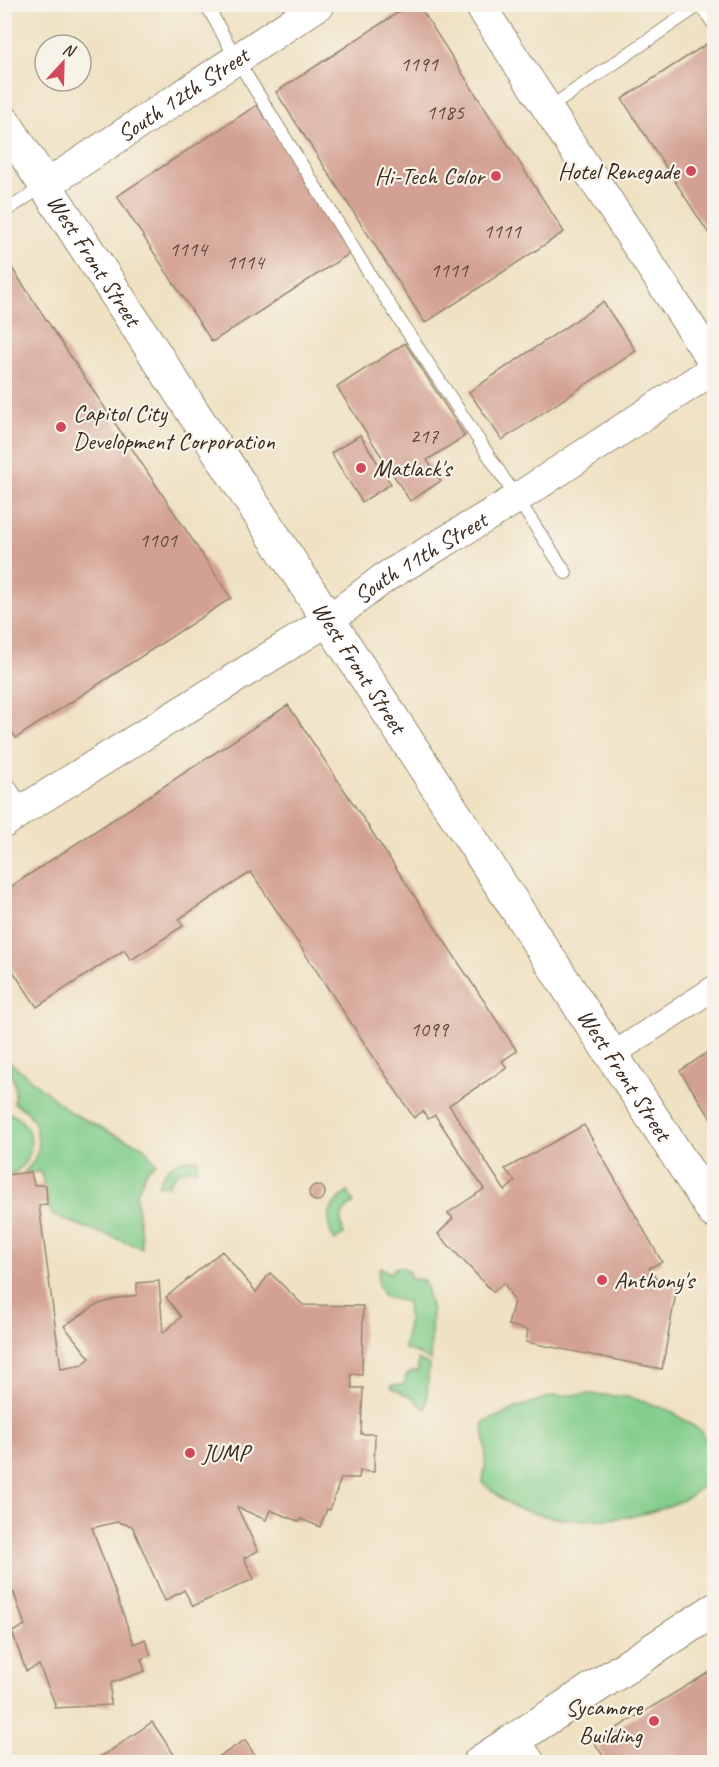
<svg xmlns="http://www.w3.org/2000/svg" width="719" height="1767" font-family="Caveat,sans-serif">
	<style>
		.green { fill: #83ce8c; stroke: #5f7c55; stroke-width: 1.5 }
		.building { fill: #d3a193 }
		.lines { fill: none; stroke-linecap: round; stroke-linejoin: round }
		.service-casing { stroke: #958670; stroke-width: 14 }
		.minor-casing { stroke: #958670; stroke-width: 26 }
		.tertiary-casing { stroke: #958670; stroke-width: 32 }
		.primary-casing { stroke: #958670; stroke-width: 35 }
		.service { stroke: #fff; stroke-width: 12 }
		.minor { stroke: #fff; stroke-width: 24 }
		.tertiary { stroke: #fff; stroke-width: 30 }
		.primary { stroke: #fff; stroke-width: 33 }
		.poi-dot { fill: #d1495b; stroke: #f7f3e8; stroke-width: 2 }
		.labels { text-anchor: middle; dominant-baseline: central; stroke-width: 4.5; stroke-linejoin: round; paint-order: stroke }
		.number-label { font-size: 21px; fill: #61483b }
		.street-label { font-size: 24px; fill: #3b2a1e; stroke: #f7f3e8 }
		.poi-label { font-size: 24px; fill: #3b2a1e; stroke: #f7f3e8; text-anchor: start }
	</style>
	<rect width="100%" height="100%" fill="#f7f3e8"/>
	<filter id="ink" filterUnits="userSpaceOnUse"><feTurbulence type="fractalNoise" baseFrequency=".0167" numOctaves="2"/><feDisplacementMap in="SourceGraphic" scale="12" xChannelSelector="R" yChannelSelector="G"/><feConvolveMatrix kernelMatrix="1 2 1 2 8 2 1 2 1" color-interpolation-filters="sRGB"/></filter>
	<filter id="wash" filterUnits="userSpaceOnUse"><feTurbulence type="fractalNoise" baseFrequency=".008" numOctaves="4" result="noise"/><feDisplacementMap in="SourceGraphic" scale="24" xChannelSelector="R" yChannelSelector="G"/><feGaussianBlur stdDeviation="1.35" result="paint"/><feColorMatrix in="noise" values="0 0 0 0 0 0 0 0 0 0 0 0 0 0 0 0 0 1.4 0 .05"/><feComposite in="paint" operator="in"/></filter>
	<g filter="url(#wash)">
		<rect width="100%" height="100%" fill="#efe1c2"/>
		<g class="green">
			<path d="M10 1062 70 1112 115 1135 143 1146 156 1163 147 1170 136 1195 142 1248 51 1215 41 1172 24 1173 33 1162 39 1147 35 1123 27 1111 14 1103C14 1098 16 1092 15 1087 14 1077 7 1071 10 1062Z"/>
			<path d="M5 1111C40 1123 39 1165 5 1177Z"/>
			<path d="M189 1159 198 1160 196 1170C183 1166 172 1175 168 1186L158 1185C163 1170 173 1161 189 1159Z"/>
			<path d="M348 1192 354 1203C340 1211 339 1220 344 1234L335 1241C323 1221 328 1204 348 1192Z"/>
			<path d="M380 1267 390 1273 396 1267C406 1267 409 1270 411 1279L424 1280 432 1311 430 1361 419 1354 404 1349 408 1321 407 1302 385 1297C377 1287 376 1280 380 1267Z"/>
			<path d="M418 1359 429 1365 426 1410 413 1398 392 1388 391 1385H403L407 1374 413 1371H418Z"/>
			<path d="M591 1394 629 1397 669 1410 701 1431 713 1456 708 1482C702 1486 696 1492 690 1496 642 1523 568 1527 516 1508 505 1503 493 1491 483 1483L486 1455 483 1423 519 1407 552 1396Z"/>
		</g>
		<g id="blocks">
			<g class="building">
				<path d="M411 4H418L564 232 425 323 276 92Z"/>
				<path d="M714 39V242L622 99Z"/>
				<path d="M257 105 352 252 212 342 117 196Z"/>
				<path d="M4 256 231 598 16 738 4 720Z"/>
				<path d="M603 302 636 351 502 440 469 392Z"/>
				<path d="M405 343 465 436 427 460 441 481 410 501 337 387Z"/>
				<path d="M360 435 391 484 362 502 331 453Z"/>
				<path d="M288 705 517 1051 502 1061 507 1068 449 1105 505 1191 515 1181 505 1169 584 1125 662 1262 649 1268 660 1284 677 1287 662 1369 526 1342 528 1330 508 1325 514 1301 504 1283 493 1292 438 1234 453 1218 448 1213 484 1189 435 1115 428 1119 423 1111 414 1118 251 872 179 919 183 926 131 960 124 950 37 1007 4 958V891Z"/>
				<path d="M714 1048V1123L680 1071Z"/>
				<path d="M31 1172 34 1185H46L47 1204 39 1205 61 1369 82 1365 90 1358 64 1326 96 1305 118 1298 137 1295V1283L159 1281 163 1333 181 1317 166 1297 222 1251 256 1292 270 1273 303 1305 363 1306 362 1375 351 1374 352 1388H363L361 1434H375L374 1472 360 1471 359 1478H341L330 1510 327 1509 320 1527 301 1519 300 1522 270 1510 266 1520 237 1507 258 1551 244 1558 254 1579 193 1606 184 1590 165 1601 132 1526 117 1522 92 1528 134 1644 145 1639 151 1655 141 1659 145 1671 111 1683 110 1705 54 1708 55 1704 39 1665 26 1671 12 1632 25 1626 14 1593 10 1594 5 1579 8 1578 4 1569V1175Z"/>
				<circle cx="317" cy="1193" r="8"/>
				<path d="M714 1669V1762H607L594 1742Z"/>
				<path d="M152 1722 179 1762H91L107 1753Z"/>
				<path d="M245 1740 259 1762H211Z"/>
			</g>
		</g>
	</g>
	<g filter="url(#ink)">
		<use href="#blocks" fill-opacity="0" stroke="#958670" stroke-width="1.5"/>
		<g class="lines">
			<defs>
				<g id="service">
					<path d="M206 4 237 60 372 278 566 573"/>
					<path d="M701 5 714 25"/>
					<path d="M549 108 701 4"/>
					<path d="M4 212 44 186"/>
					<path d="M4 777 24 809"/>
				</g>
				<g id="minor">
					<path d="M612 1055 714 988"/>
					<path d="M517 1738 533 1762"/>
				</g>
				<g id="tertiary">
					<path d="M479 4 714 363"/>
					<path id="s1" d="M46 185 320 4"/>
					<path id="s2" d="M4 823 24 809 329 620 384 578 516 499 714 369"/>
				</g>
				<g id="primary">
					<path id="s3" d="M4 122 714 1212"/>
					<path d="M480 1762 714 1610"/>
				</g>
			</defs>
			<use href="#service" class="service-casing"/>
			<use href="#minor" class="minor-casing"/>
			<use href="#tertiary" class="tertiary-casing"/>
			<use href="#primary" class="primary-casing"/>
			<use href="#service" class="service"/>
			<use href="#minor" class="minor"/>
			<use href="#tertiary" class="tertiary"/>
			<use href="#primary" class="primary"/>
		</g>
	</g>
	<g class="poi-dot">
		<circle cx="691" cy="171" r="6"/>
		<circle cx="496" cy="176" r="6"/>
		<circle cx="61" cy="427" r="6"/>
		<circle cx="361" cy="468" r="6"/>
		<circle cx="602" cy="1280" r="6"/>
		<circle cx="190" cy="1453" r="6"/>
		<circle cx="654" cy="1721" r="6"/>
	</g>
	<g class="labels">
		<g class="number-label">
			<text x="419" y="64">1191</text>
			<text x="445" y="112">1185</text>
			<text x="502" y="231">1111</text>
			<text x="188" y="249">1114</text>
			<text x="245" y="262">1114</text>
			<text x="449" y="270">1111</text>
			<text x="424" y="436">217</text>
			<text x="158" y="540">1101</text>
			<text x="429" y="1029">1099</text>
		</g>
		<g class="street-label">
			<text stroke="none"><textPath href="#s1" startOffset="164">South 12th Street</textPath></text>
			<text stroke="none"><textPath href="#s3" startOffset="165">West Front Street</textPath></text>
			<text stroke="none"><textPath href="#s2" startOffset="494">South 11th Street</textPath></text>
			<text stroke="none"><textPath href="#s3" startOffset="651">West Front Street</textPath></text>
			<text stroke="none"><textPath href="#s3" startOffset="1137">West Front Street</textPath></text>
		</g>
		<g class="poi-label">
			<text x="679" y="171" text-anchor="end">Hotel Renegade</text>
			<text x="484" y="176" text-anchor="end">Hi-Tech Color</text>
			<text x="73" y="413">Capitol City<tspan x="73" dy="28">Development Corporation</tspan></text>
			<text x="373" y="468">Matlack's</text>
			<text x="614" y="1280">Anthony's</text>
			<text x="202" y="1453">JUMP</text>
			<text x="642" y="1707" text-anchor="end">Sycamore<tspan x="642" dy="28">Building</tspan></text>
		</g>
	</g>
	<rect width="719" height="1767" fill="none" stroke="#f7f3e8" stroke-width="24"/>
	<g transform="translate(63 63) rotate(22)"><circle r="28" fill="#f7f3e8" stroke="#aca397" stroke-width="1.5"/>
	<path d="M0-4.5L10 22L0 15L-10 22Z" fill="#d1495b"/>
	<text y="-9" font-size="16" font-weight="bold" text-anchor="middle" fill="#3b2a1e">N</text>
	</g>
</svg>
